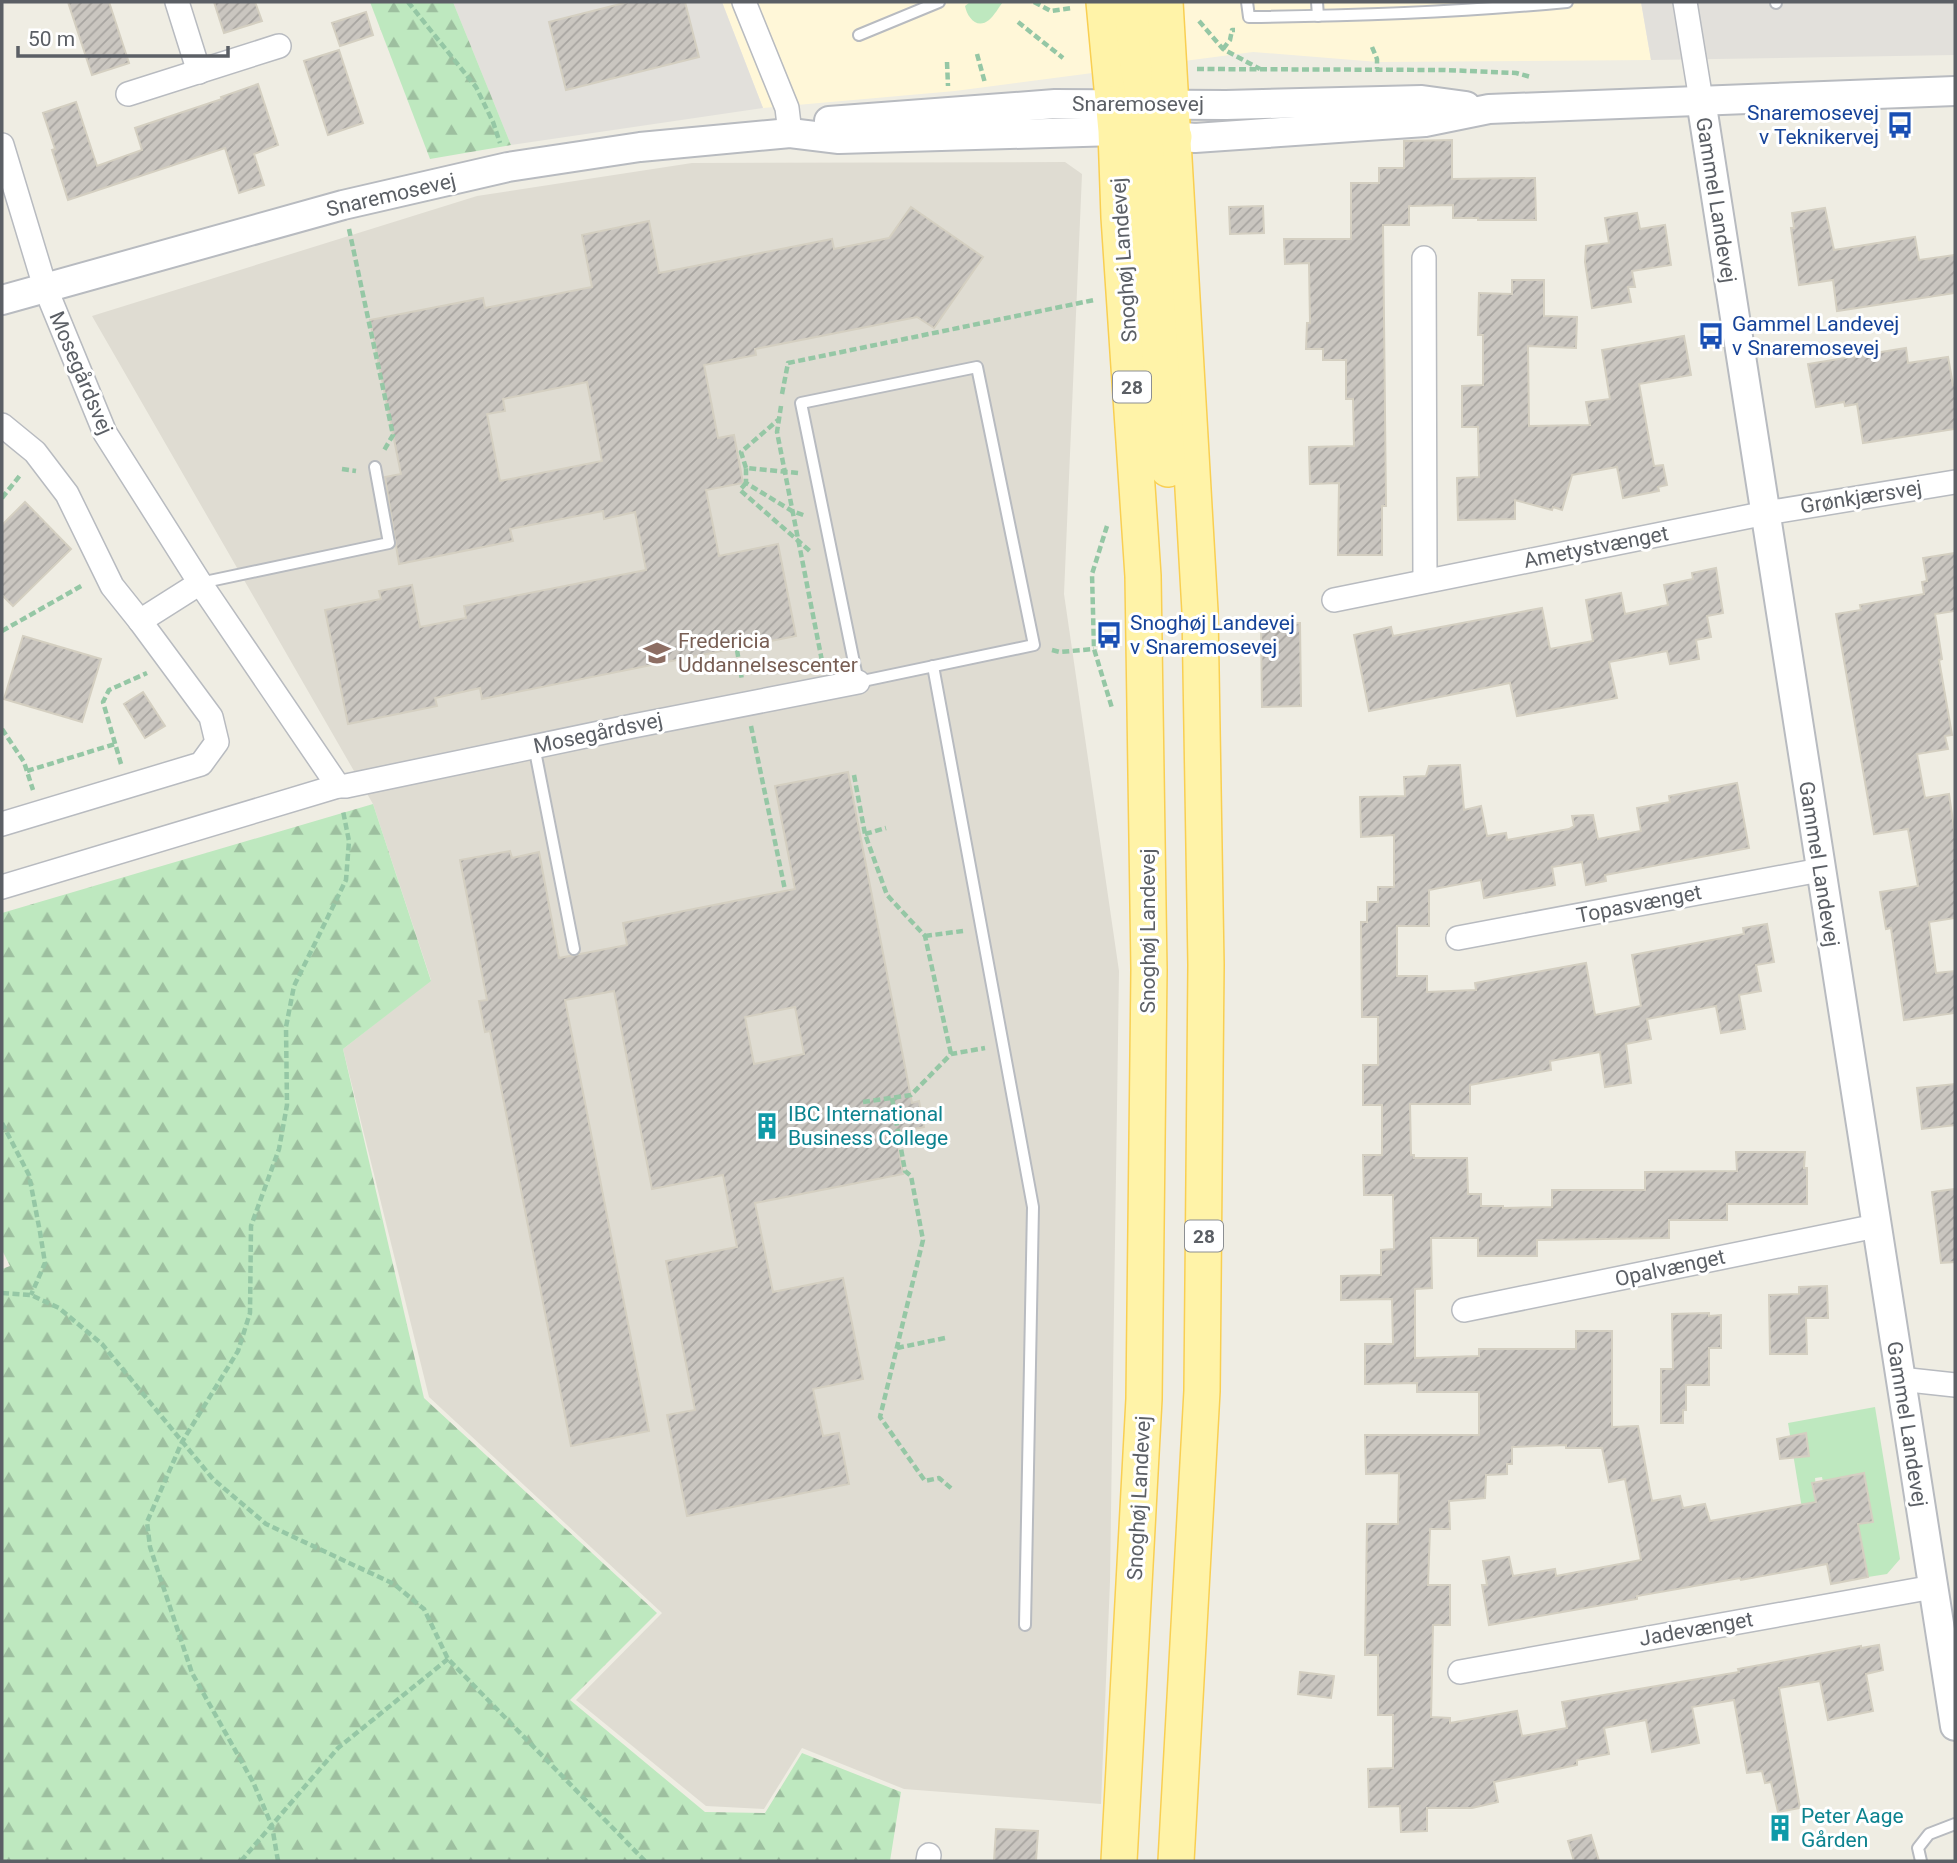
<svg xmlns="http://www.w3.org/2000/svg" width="1957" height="1863" font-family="Roboto,sans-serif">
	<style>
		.commercial { fill: #fff7d8 }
		.industrial { fill: #e2e0db }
		.education { fill: #dfdcd2 }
		.green { fill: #bee8bf }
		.forest { fill: url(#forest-firs) }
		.building { fill: url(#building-hatch); stroke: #d4cfc1; stroke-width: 2; fill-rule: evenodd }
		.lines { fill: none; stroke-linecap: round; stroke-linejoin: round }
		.service-casing { stroke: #b8bbc0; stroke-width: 14 }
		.minor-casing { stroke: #b8bbc0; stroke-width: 26 }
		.tertiary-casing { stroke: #b8bbc0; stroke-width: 32 }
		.primary-casing { stroke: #f9cf52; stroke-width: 38 }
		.path { stroke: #95c7a5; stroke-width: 4.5; stroke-dasharray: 7 3.5; stroke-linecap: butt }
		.service { stroke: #fff; stroke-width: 10 }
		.minor { stroke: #fff; stroke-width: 23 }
		.tertiary { stroke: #fff; stroke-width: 28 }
		.primary { stroke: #fff3a8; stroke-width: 35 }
		.labels { text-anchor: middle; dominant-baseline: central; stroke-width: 6; stroke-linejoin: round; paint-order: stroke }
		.shield { fill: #fff; stroke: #8c8f93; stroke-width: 2 }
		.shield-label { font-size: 19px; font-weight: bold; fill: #5b5f65 }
		.street-label { font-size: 21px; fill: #5b5f65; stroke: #fff }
		.transit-label { font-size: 21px; fill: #164399; stroke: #fff; text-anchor: start }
		.education-label { font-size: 21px; fill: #785e54; stroke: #fff; text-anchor: start }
		.culture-label { font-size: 21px; fill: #0d838f; stroke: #fff; text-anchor: start }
	</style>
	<defs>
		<pattern id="forest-firs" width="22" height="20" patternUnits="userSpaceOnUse" patternTransform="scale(1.75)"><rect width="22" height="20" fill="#bee8bf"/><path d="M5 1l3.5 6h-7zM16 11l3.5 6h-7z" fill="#9dbf9f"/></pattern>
		<pattern id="building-hatch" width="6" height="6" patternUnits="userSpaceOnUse" patternTransform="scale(1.75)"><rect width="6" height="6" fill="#cac6c0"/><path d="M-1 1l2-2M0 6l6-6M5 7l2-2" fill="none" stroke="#a7a4a0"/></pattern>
	</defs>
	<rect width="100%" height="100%" fill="#efede3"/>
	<path class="commercial" d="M722 2H1641L1651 60 1378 62 1253 52 955 91 763 108Z"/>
	<g class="industrial">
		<path d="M453 2H722L763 108 511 145Z"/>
		<path d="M1641 2H1955V55L1651 60Z"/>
	</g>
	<path class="education" d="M1065 162 1082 174 1064 594 1119 971 1110 1581 1101 1804 904 1789 802 1748 764 1809 706 1806 576 1700 662 1613 429 1397 343 1049 431 980 373 804 92 316 477 196 692 163Z"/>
	<g class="green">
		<path d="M970 2H1003C999 7 994 16 989 20 977 30 967 17 965 6Z"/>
		<path d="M1875 1407 1900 1559 1887 1574 1868 1577 1858 1524 1872 1522 1824 1488 1822 1477 1815 1478 1816 1489 1813 1490 1819 1518 1804 1521 1788 1423Z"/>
	</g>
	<g class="forest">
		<path d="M370 2H453L511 145 430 159Z"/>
		<path d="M373 804 431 981 343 1049 424 1398 657 1613 570 1700 705 1812 765 1813 802 1753 901 1792 890 1861H2V1269L10 1266 2 1250V913Z"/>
	</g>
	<g class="building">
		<path d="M68 2H109L129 63 92 75Z"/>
		<path d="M214 2H255L262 21 224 33Z"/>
		<path d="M628 2H685L699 57 566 90 549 22Z"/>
		<path d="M366 12 373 35 340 46 332 23Z"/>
		<path d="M339 50 363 123 328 135 304 61Z"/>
		<path d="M258 84 278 145 254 154 264 185 239 193 225 148 68 200 52 150 55 149 43 113 76 102 97 166 142 150 135 128 222 99 221 97Z"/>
		<path d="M1452 140V179L1535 178 1536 220H1478V218H1453V205L1409 206V225H1383L1386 506H1382V555H1338L1339 483 1310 484 1309 447 1354 446 1353 399H1346V360H1323V349H1306L1307 323H1310L1309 263 1285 264 1284 239H1351V183H1379V168H1404V141Z"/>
		<path d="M1263 206 1264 233 1230 234 1229 207Z"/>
		<path d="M911 207 983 257 934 328 917 317 755 349 756 355 704 365 718 438 734 435 743 483 706 490 719 556 778 544 796 636 482 699 480 688 435 698 437 706 348 724 325 610 381 599 379 591 412 585 420 627 466 618 464 606 646 570 635 512 604 519 603 511 510 529 513 541 399 564 385 477 401 474 370 320 483 298 485 308 592 287 582 235 649 221 659 273 832 239 834 249 889 238ZM587 382 602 461 500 481 487 414 505 411 503 399Z"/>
		<path d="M1825 208 1834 250 1915 237 1919 260 1955 255V293L1837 311 1833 280 1799 285 1791 228H1794L1792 213Z"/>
		<path d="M1637 213 1640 229 1665 225 1671 265 1632 271 1635 287H1628L1631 302 1592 308 1585 262 1586 246 1609 243 1605 218Z"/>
		<path d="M1512 280H1544V316L1577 317 1576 348 1528 346 1529 426 1590 425 1586 402 1610 399 1602 350 1684 336 1691 375 1639 384 1654 466 1663 465 1667 485 1658 487 1659 491 1623 498 1617 467 1572 475 1562 510 1553 507 1552 510 1515 500V519L1458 520 1457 478 1479 477 1478 427H1462V386L1483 385V335H1478L1479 293 1512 294Z"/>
		<path d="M1906 348 1908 363 1948 357 1953 385H1955V429L1863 443 1857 404 1845 406 1844 402 1816 407 1808 364Z"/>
		<path d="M25 502 71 549 13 606 2 595V525Z"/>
		<path d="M1955 553V611L1935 614 1942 659 1939 660 1952 735 1945 736 1948 749 1917 754 1925 798 1949 794 1955 836V918L1929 922 1936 973 1955 971V1013L1904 1020 1891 928 1886 929 1880 892 1918 886 1908 829 1874 834 1836 614 1861 610 1860 605 1924 594 1922 582 1927 581 1923 558Z"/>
		<path d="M1716 568 1723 613 1707 616 1711 637 1696 640 1699 659 1670 664 1667 651 1609 662 1617 698 1517 716 1510 683 1369 711 1354 635 1391 627 1393 636 1542 608 1550 649 1593 641 1586 600 1621 593 1625 614 1668 605 1664 585 1693 579 1692 573Z"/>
		<path d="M1300 623 1301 706 1262 707 1261 624Z"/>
		<path d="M23 636 101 659 82 722 4 699Z"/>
		<path d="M143 692 165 726 145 738 124 704Z"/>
		<path d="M1460 765 1464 810 1481 806 1487 836 1506 833 1507 840 1569 829 1574 826 1572 816 1593 815 1598 839 1641 831 1637 808 1670 802 1669 796 1737 783 1749 848 1605 875 1606 881 1586 885 1582 862 1552 867 1555 885 1484 898 1481 880 1429 890V926H1397V976H1427V992L1476 990 1475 983 1586 963 1595 1015 1641 1006 1632 955 1744 934 1743 928 1767 924 1774 962 1756 965 1761 991 1739 995 1745 1029 1721 1033 1716 1006 1647 1019 1651 1039 1626 1044 1631 1083 1605 1087 1600 1052 1550 1061 1551 1070 1470 1085V1104H1410L1411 1155H1414V1158H1467L1468 1194H1481V1206H1503V1208L1552 1207V1190H1645V1172L1737 1171 1736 1152H1805L1804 1168H1807V1204H1727V1220H1669V1238L1537 1240V1256H1478V1238H1431L1432 1288 1415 1289V1358L1479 1356V1349H1576V1331H1612V1427L1638 1426 1652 1501 1680 1496 1683 1508 1705 1504 1710 1521 1816 1502 1812 1483 1864 1473 1873 1522 1858 1524 1868 1577 1831 1584 1827 1564 1741 1580 1740 1578 1637 1596V1599L1489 1625 1482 1585H1487L1483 1561 1509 1557 1513 1576 1555 1569 1556 1576 1641 1560 1625 1479 1609 1482 1602 1448H1566V1445L1512 1447V1464H1507V1474L1486 1475 1485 1498 1449 1501 1450 1529H1430L1428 1585H1450V1625H1433L1431 1717 1450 1718V1723L1517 1711 1522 1736 1567 1728 1562 1702 1739 1672 1738 1669 1861 1646V1648L1879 1645 1883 1670 1866 1674 1873 1711 1828 1720 1820 1681 1779 1688 1800 1808 1778 1812 1771 1782 1765 1783 1762 1771 1747 1773 1734 1700 1692 1707 1699 1743 1652 1752 1646 1720 1604 1728 1609 1754 1577 1760V1765L1494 1782 1498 1802 1472 1808H1427V1831L1401 1832 1400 1806 1369 1807 1368 1769 1393 1768V1715H1378V1655H1365L1367 1524H1398L1399 1473 1366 1474 1365 1435H1479V1392H1417V1383L1365 1384V1344H1393L1392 1299 1341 1300V1276L1381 1275V1250L1394 1249 1393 1195H1364L1363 1155H1382V1105H1363V1065H1378V1017H1362L1361 922H1367V902H1378V887H1394V835L1361 837 1360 797 1405 796 1404 777 1426 776 1429 766Z"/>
		<path d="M848 772 912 1103 919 1101 924 1127 896 1133 903 1174 755 1203 773 1292 843 1278 863 1379 813 1389 823 1436 839 1433 849 1484 687 1516 667 1415 695 1410 666 1261 737 1247 723 1175 652 1189 614 991 565 1000 649 1431 571 1446 490 1031 485 1032 479 1001 487 1000 460 860 510 851 512 858 539 852 559 958 627 945 623 923 795 889 775 786ZM795 1007 804 1054 754 1064 745 1017Z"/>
		<path d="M1955 1084V1125L1922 1129 1917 1088Z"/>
		<path d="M1955 1189V1262L1941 1263 1932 1192Z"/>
		<path d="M1827 1286 1828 1318H1806L1807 1354H1770L1769 1295 1799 1294V1287Z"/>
		<path d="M1709 1313V1316L1721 1315V1348H1709V1385H1686V1410H1683V1423H1661V1369H1673L1672 1314Z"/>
		<path d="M1806 1433 1809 1456 1780 1459 1777 1439Z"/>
		<path d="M1300 1672 1334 1676 1331 1698 1298 1694Z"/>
		<path d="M996 1829 1038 1831 1036 1861H994Z"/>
		<path d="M1591 1835 1599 1861H1574L1568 1841Z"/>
	</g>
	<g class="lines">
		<defs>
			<g id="service">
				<path d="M1247 2 1249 17C1355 16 1461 12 1567 2"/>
				<path d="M1317 2 1318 16"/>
				<path d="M1776 2V3"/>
				<path d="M859 35 939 2"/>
				<path d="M977 367 1034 645 858 682 801 403Z"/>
				<path d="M200 583 389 543 375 467"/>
				<path d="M933 666 1033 1207 1025 1625"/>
				<path d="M534 746 574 949"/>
				<path d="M1921 1861 1918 1848 1929 1834 1955 1824"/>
			</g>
			<g id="minor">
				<path d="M177 2 199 72"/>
				<path d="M744 2 787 108 790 133"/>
				<path d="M1685 2 1701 100"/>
				<path d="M128 94 279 46"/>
				<path d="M2 145 45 287 105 433 200 583 338 786H346L633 726 858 682"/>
				<path d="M1424 258 1425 581"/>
				<path d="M2 425 35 452 67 494 112 586 140 621 211 717 217 742 201 764 2 824"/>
				<path d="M1334 600 1766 513 1955 482"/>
				<path d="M140 621 200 583"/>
				<path d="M2 887 338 786"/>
				<path d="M1458 938 1820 870"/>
				<path d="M1464 1310 1876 1226"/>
				<path d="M1900 1379 1955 1385"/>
				<path d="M1460 1672 1933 1587"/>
				<path d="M928 1861 929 1855"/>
			</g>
			<g id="tertiary">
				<path d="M1701 100 1955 1726"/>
				<path d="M829 121 1055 104 1226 105 1422 100 1466 106"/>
				<path d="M2 300 343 205 508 167 640 147 790 133 839 139 1116 131 1195 138 1425 122 1489 109 1955 91"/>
			</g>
			<g id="primary">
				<path d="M1104 2 1116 131 1119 217 1143 576 1149 970 1144 1399 1119 1861"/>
				<path d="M1131 2C1135 30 1138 104 1157 124 1162 129 1169 133 1174 137"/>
				<path d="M1165 2 1200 611 1206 965 1202 1391 1176 1861"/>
				<path d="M1114 104 1139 134 1146 150 1168 469"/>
			</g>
		</defs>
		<use href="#service" class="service-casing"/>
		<use href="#minor" class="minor-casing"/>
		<use href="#tertiary" class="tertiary-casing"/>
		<use href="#primary" class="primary-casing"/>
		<g class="path">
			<path d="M408 2 476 87 493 122 500 143"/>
			<path d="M1034 2 1051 11 1072 8"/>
			<path d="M1199 21 1223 49 1260 69"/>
			<path d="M1018 22 1063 58"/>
			<path d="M1372 47 1377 59V69"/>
			<path d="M1223 49 1230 40 1232 30H1235"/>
			<path d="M977 54 985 83"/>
			<path d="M947 62 948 86"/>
			<path d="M1197 69 1445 70 1516 73 1531 77"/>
			<path d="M349 229 393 435 383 452"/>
			<path d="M782 394 788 363 1094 300"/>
			<path d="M781 406 777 432 823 666"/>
			<path d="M746 468 741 452 778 420"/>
			<path d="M342 469 356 471"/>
			<path d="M798 473 746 468V483L792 511 806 516"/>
			<path d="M746 483 740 490 811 552"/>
			<path d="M2 498 21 474"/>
			<path d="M1107 526 1092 574 1094 649 1112 708"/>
			<path d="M2 631 83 585"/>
			<path d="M737 650 742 680"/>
			<path d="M1052 650 1060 652 1094 649"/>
			<path d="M751 726 785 890"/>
			<path d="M2 729 24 762 33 790"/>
			<path d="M121 764 103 702 109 690 147 673"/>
			<path d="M27 771 115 744"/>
			<path d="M854 775 865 834 887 895 925 936 951 1054"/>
			<path d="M865 834 886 828"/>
			<path d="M925 936 963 931"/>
			<path d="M892 1098 905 1171 911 1176 923 1240 880 1417 925 1481 939 1478 952 1489"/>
			<path d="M863 1102 911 1095 951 1054 985 1048"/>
			<path d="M2 1123 29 1175 40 1232 45 1263 31 1295"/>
			<path d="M2 1293 31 1295 59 1308 102 1344 213 1479 266 1524 394 1584 424 1609 448 1659 645 1861"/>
			<path d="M897 1348 945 1338"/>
			<path d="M241 1861 338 1748 448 1659"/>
			<path d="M278 1861 272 1826 253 1782 192 1673 150 1547 147 1522 182 1442 238 1351 250 1313 251 1226 279 1149 287 1105 286 1027 294 986 346 880 349 841 343 811"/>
		</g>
		<use href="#service" class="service"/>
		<use href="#minor" class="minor"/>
		<use href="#tertiary" class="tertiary"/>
		<use href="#primary" class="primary"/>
	</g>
	<defs>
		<symbol id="bus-bare" viewBox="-9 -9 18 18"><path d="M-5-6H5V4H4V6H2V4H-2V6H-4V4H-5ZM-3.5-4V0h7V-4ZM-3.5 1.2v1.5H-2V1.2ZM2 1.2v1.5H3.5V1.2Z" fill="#1a4fb4" stroke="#fff" stroke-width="2.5" paint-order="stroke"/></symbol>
		<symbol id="school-bare" viewBox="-9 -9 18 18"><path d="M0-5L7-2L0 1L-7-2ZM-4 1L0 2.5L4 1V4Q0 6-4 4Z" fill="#8d6e63" stroke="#fff" stroke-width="2.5" paint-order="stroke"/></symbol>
		<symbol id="building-bare" viewBox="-9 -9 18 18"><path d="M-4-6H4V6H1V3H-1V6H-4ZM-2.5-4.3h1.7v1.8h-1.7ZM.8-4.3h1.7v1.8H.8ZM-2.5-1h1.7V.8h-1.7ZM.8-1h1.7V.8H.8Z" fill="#0f9aa8" stroke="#fff" stroke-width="2.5" paint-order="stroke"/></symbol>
	</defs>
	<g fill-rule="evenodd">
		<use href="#bus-bare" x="1881" y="106" width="38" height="38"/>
		<use href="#bus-bare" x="1692" y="317" width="38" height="38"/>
		<use href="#bus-bare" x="1090" y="616" width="38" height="38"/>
		<use href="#school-bare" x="638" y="634" width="38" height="38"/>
		<use href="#building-bare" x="748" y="1107" width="38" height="38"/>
		<use href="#building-bare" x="1761" y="1809" width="38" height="38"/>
	</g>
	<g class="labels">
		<g class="shield">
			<rect x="1113" y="371.5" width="38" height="31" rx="5"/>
			<rect x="1185" y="1220.5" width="38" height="31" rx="5"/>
		</g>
		<g class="shield-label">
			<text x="1132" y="387">28</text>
			<text x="1204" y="1236">28</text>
		</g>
		<g class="street-label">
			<text x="1138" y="104">Snaremosevej</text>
			<text transform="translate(391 195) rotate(-13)">Snaremosevej</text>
			<text transform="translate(1716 200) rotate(81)">Gammel Landevej</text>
			<text transform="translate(1124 260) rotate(-94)">Snoghøj Landevej</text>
			<text transform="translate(81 373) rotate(67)">Mosegårdsvej</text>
			<text transform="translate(1861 497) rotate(-9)">Grønkjærsvej</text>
			<text transform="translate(1596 547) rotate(-11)">Ametystvænget</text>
			<text transform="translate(598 733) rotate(-12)">Mosegårdsvej</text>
			<text transform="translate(1819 864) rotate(81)">Gammel Landevej</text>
			<text transform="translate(1639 904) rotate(-11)">Topasvænget</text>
			<text transform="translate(1148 931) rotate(-90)">Snoghøj Landevej</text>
			<text transform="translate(1670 1268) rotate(-12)">Opalvænget</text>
			<text transform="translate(1907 1424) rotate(81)">Gammel Landevej</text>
			<text transform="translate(1139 1498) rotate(-87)">Snoghøj Landevej</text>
			<text transform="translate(1696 1629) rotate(-10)">Jadevænget</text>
		</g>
		<g class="transit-label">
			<text x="1879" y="113" text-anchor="end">Snaremosevej<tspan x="1879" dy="24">v Teknikervej</tspan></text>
			<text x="1732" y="324">Gammel Landevej<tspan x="1732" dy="24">v Snaremosevej</tspan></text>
			<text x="1130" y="623">Snoghøj Landevej<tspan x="1130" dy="24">v Snaremosevej</tspan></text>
		</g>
		<g class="education-label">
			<text x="678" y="641">Fredericia<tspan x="678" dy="24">Uddannelsescenter</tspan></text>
		</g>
		<g class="culture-label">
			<text x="788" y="1114">IBC International<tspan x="788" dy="24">Business College</tspan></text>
			<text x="1801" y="1816">Peter Aage<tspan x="1801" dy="24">Gården</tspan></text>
		</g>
	</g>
	<rect width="1957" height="1863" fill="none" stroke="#5b5f65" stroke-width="7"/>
	<path d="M18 46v10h210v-10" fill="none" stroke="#5b5f65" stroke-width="3.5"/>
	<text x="28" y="46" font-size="21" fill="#5b5f65" stroke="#ffffff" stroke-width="5" paint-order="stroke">50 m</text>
</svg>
